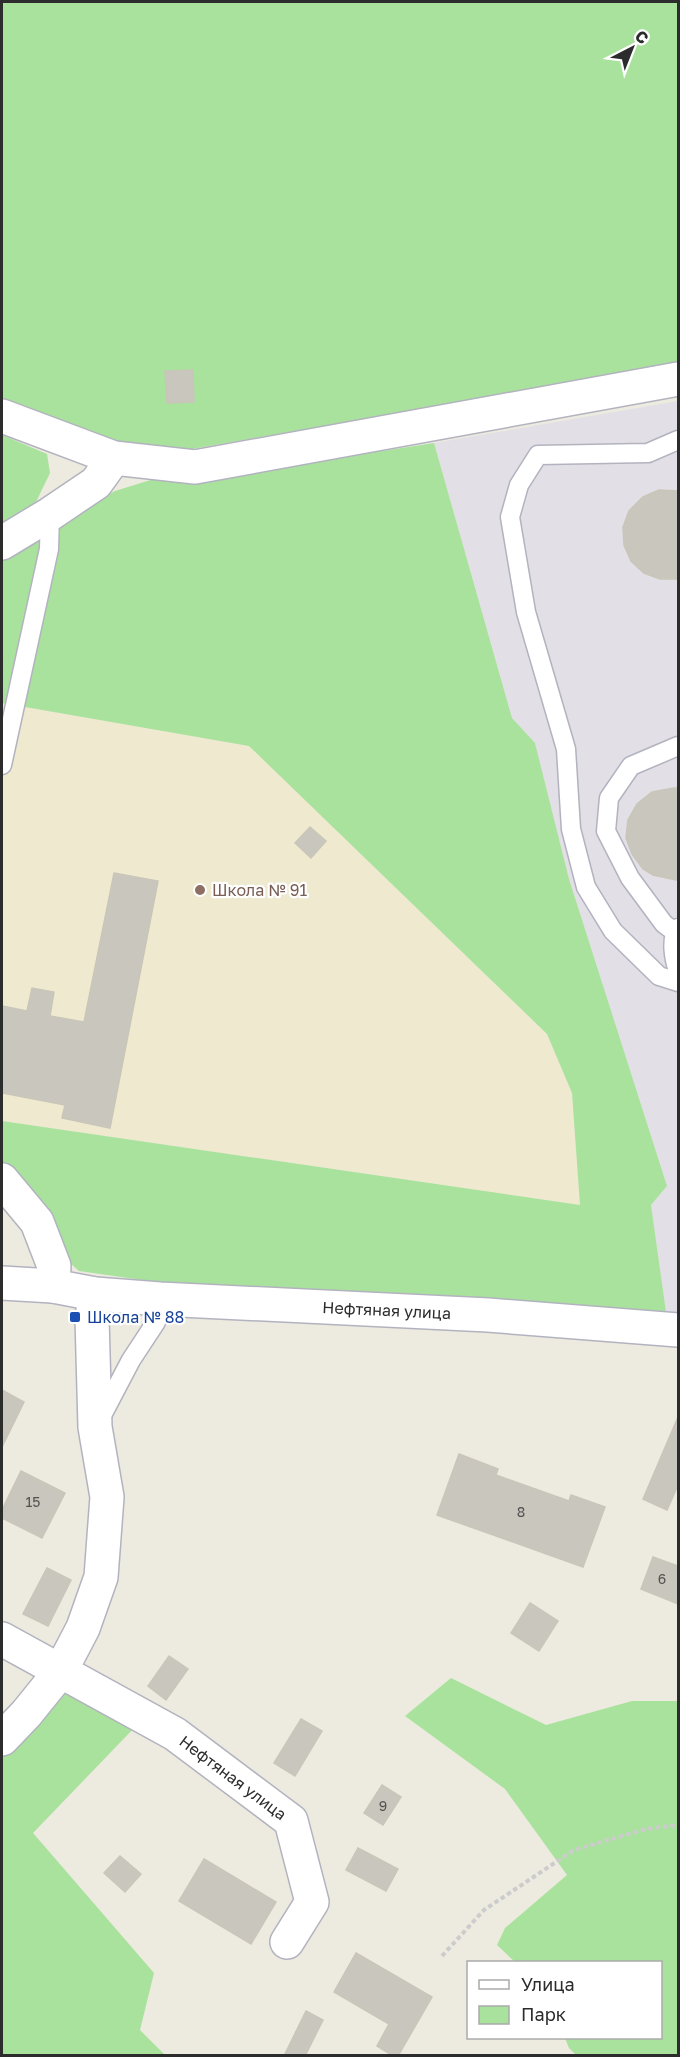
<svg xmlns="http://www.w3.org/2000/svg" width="680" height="2057" font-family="'Golos Text',sans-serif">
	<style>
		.industrial { fill: #e2dfe6 }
		.education { fill: #eee9cf }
		.green { fill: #a9e29d }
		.building { fill: #c9c6be; stroke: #c9c6b9; stroke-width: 1.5 }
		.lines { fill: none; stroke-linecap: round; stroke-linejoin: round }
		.lane-casing { stroke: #b2b3bf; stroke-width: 21 }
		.street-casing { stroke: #b2b3bf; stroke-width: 36 }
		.secondary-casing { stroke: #b2b3bf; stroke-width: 36 }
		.path { stroke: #ccc; stroke-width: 4; stroke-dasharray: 4.5 3; stroke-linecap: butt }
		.lane { stroke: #fff; stroke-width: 18 }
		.street { stroke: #fff; stroke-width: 33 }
		.secondary { stroke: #fff; stroke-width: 33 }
		.education-dot { fill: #8d6e63; stroke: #fff; stroke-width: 2 }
		.transit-dot { fill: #1a4fb4; stroke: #fff; stroke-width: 2 }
		.labels { text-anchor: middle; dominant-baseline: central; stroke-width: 4.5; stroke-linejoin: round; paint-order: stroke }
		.number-label { font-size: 14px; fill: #535250 }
		.education-label { font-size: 16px; fill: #785e54; stroke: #fff; text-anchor: start }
		.street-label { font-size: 16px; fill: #2c2c2c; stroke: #fff }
		.transit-label { font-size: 16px; fill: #164399; stroke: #fff; text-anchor: start }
	</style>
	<rect width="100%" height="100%" fill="#edeadf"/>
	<path class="industrial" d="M678 401V1314L666 1312 651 1205 667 1186 569 879 535 743 512 718 434 443Z"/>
	<path class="education" d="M2 703 249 746 547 1034 572 1092 580 1205 2 1121Z"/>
	<g class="green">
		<path d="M2 2H678V364L192 449 130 447 2 402Z"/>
		<path d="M2 435 47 454 50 473 35 504 2 524Z"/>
		<path d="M434 443 512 718 535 743 569 879 667 1186 651 1205 666 1312 163 1283 79 1271 69 1262 2 1166V1121L580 1205 572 1093 547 1034 249 746 2 703V551L26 535 115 491 157 478 201 479Z"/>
		<path d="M451 1678 546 1725 632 1701H678V2055H576L569 2048 565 2038H660V1962H515L497 1945 505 1928 567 1875 505 1789 405 1716Z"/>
		<path d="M62 1689 136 1726 33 1833 154 1973 140 2030 165 2055 2 2056V1748Z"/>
	</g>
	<g class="building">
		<path d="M193 370 194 402 167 403 165 371Z"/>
		<path d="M659 490 678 491V579H660L644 573 631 561 624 545 623 527 629 511 643 497Z"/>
		<path d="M674 788H678V879L676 880 653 875 643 869 632 854 626 838 628 820 637 804 652 792Z"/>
		<path d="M310 827 326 841 311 858 295 843Z"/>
		<path d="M114 873 158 881 110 1128 62 1118 65 1105 2 1093V1006L27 1011 32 988 54 992 50 1016 84 1022Z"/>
		<path d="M2 1390 24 1402 2 1447Z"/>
		<path d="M678 1417V1485L667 1510 643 1499Z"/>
		<path d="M459 1454 498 1469 496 1475 569 1501 571 1495 605 1507 583 1567 437 1515Z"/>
		<path d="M21 1471 65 1493 42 1538 2 1518V1510Z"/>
		<path d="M653 1557 678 1566V1604L641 1589Z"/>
		<path d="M47 1568 71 1580 48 1626 23 1614Z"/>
		<path d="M530 1603 558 1621 539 1651 511 1633Z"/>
		<path d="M169 1656 188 1669 166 1700 148 1686Z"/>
		<path d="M301 1719 322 1731 295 1776 274 1763Z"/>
		<path d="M382 1785 401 1797 383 1825 364 1813Z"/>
		<path d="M358 1848 398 1869 386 1891 346 1870Z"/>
		<path d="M120 1856 141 1874 125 1892 104 1873Z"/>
		<path d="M204 1859 276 1902 251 1944 179 1901Z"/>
		<path d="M356 1953 432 1997 398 2056H393L377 2046 389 2024 334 1992Z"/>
		<path d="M306 2011 323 2020 305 2056H284Z"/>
	</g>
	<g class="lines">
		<defs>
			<g id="lane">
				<path d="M678 440 648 453 538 455 519 485 510 517 526 612 566 749 571 829 586 887 613 931 659 976 678 982"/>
				<path d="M2 765 49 549 50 514"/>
				<path d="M678 928C670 939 674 959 678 971"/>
				<path d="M675 932 664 924 630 878 606 831 609 798 631 766 678 746"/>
				<path d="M99 1421 131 1360 156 1322 160 1299"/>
			</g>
			<g id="street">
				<path d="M2 543 50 514 96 483 114 458"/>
				<path d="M2 1180 37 1222 54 1266 53 1286"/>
				<path id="s1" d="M2 1283 53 1286 95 1294 160 1299 488 1315 678 1330"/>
				<path id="s2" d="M2 1639 175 1734 291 1821 312 1902 287 1942"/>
				<path d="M2 1739 26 1714 60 1672 83 1628 101 1577 107 1497 95 1427 92 1318 95 1294"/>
			</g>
			<path id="secondary" d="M2 416 114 458 195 467 678 379"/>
		</defs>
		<use href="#lane" class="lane-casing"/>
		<use href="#street" class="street-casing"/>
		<use href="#secondary" class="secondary-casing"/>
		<path class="path" d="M442 1956 484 1910 574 1850 646 1829 678 1825"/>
		<use href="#lane" class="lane"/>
		<use href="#street" class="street"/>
		<use href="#secondary" class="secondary"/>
	</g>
	<circle class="education-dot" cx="200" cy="890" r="6"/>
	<rect class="transit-dot" x="69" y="1311" width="12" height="12" rx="3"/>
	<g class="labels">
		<g class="number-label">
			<text x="33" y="1501">15</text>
			<text x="521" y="1511">8</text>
			<text x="662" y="1578">6</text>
			<text x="383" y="1805">9</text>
		</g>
		<g class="education-label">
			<text x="212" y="890">Школа № 91</text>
		</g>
		<g class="street-label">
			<text stroke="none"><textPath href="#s1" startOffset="386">Нефтяная улица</textPath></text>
			<text stroke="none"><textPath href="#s2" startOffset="270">Нефтяная улица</textPath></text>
		</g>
		<g class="transit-label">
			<text x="87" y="1317">Школа № 88</text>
		</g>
	</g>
	<rect width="680" height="2057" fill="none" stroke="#2c2c2c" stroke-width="6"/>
	<rect x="467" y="1961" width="195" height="78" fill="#ffffff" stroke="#ababab" stroke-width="1.5"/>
	<rect x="479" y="1980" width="30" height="9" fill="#ffffff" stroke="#ababab" stroke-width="1.5"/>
	<text x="521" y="1991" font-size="18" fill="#2c2c2c">Улица</text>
	<rect x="479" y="2006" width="30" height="18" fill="#a9e29d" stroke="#ababab" stroke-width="1.5"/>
	<text x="521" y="2021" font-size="18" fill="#2c2c2c">Парк</text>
	<g transform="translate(632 48) rotate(42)" stroke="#ffffff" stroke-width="4.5" paint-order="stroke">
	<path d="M0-4.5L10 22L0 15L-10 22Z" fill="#2c2c2c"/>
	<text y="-9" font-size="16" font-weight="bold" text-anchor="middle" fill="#2c2c2c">С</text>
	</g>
</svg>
